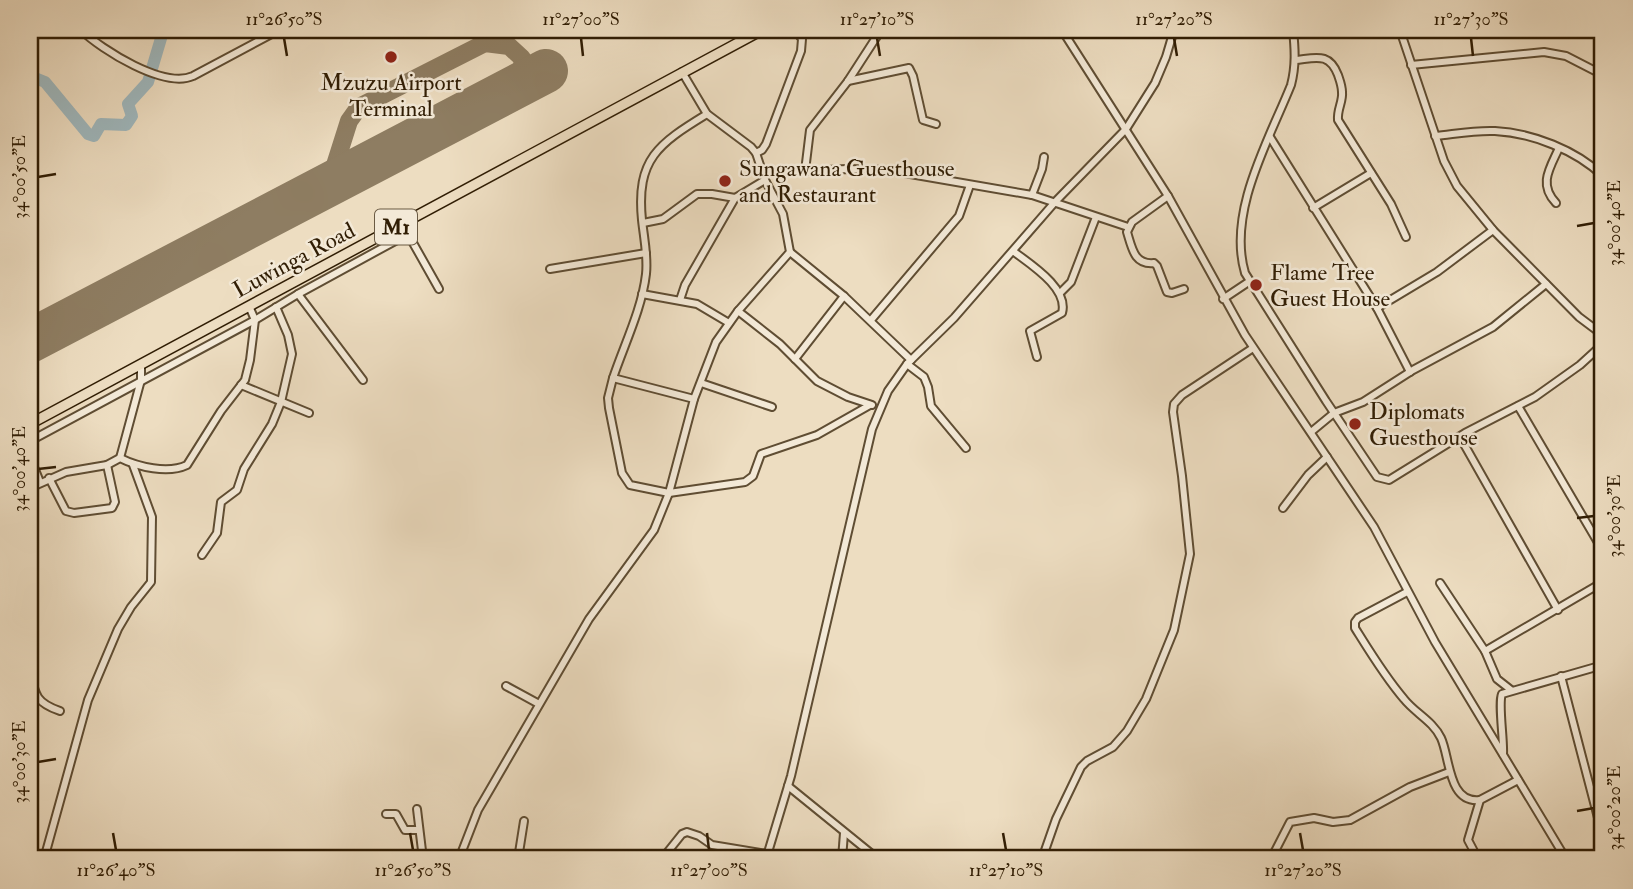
<svg xmlns="http://www.w3.org/2000/svg" width="1633" height="889" font-family="'IM FELL Double Pica',serif">
	<style>
		.lines { fill: none; stroke-linecap: round; stroke-linejoin: round }
		.river { stroke: #9fb8be; stroke-width: 12 }
		.taxiway { stroke: #8e7d62; stroke-width: 18 }
		.runway { stroke: #8e7d62; stroke-width: 44 }
		.minor-casing { stroke: #5f4d33; stroke-width: 10 }
		.highway-casing { stroke: #301d04; stroke-width: 12 }
		.minor { stroke: #f3e9d7; stroke-width: 6 }
		.highway { stroke: #edddc1; stroke-width: 9 }
		.ticks { fill: none; stroke: #301d04; stroke-width: 2.5 }
		.poi-dot { fill: #8f2418; stroke: #f3e9d7; stroke-width: 2.5 }
		.labels { text-anchor: middle; dominant-baseline: central; stroke-width: 5; stroke-linejoin: round; paint-order: stroke }
		.shield { fill: #f3e9d7; stroke: #6a5a43; stroke-width: 2 }
		.shield-label { font-size: 21px; font-weight: bold; fill: #301d04 }
		.poi-label { font-size: 23px; fill: #301d04; stroke: #f3e9d7; text-anchor: start }
		.street-label { font-size: 23px; fill: #301d04; stroke: #f3e9d7 }
		.neatline { fill: none; stroke: #301d04; stroke-width: 2.5 }
		.ticks-label { font-size: 18px; text-anchor: middle; fill: #301d04 }
	</style>
	<rect width="100%" height="100%" fill="#edddc1"/>
	<filter id="stains"><feTurbulence type="fractalNoise" baseFrequency=".00286" numOctaves="4"/><feColorMatrix values="0 0 0 0 .2 0 0 0 0 .09 0 0 0 0 .02 0 0 0 .5 -.17"/></filter>
	<radialGradient id="worn" r=".72"><stop offset=".6" stop-color="#630" stop-opacity="0"/><stop offset="1" stop-color="#630" stop-opacity=".3"/></radialGradient>
	<g class="lines">
		<path class="river" d="M30 76 45 82 88 134 94 136 101 124 126 125 132 116 128 104 148 82 162 35 167 30"/>
		<g class="taxiway">
			<path d="M339 157 349 164 365 166"/>
			<path d="M329 184 349 121 359 107 485 43 509 46 522 58 523 72 516 87"/>
		</g>
		<path class="runway" d="M30 341 546 71"/>
		<defs>
			<g id="minor">
				<path d="M81 30C102 50 164 89 193 76L279 30"/>
				<path d="M1062 30 1168 196 1245 335 1374 527 1435 642 1566 859"/>
				<path d="M1293 30C1295 49 1296 66 1291 85 1269 140 1227 212 1245 273L1326 401 1377 477 1389 480 1465 433 1535 397 1580 365 1603 344"/>
				<path d="M1400 30 1444 161 1457 186 1493 230 1579 317 1603 335"/>
				<path d="M1295 60C1316 58 1329 52 1338 75 1340 81 1342 86 1342 92 1343 102 1337 109 1338 120L1391 204 1406 237"/>
				<path d="M1411 65 1544 52 1566 56 1603 75"/>
				<path d="M848 81 909 68 913 76 923 120 936 124"/>
				<path d="M1435 136C1455 134 1475 130 1495 131 1532 133 1576 150 1603 176"/>
				<path d="M1270 137 1377 308 1410 372"/>
				<path d="M756 153 762 150 766 144 801 51 802 39 795 30"/>
				<path d="M805 171 810 130 848 81 881 30"/>
				<path d="M763 173 847 169 887 170 1032 195 1128 227"/>
				<path d="M1032 195 1042 169 1044 157"/>
				<path d="M1168 196 1132 222 1127 232C1132 248 1134 265 1154 263L1157 266 1167 292 1172 293 1184 289"/>
				<path d="M1556 203C1538 184 1550 168 1559 148"/>
				<path d="M1313 208 1371 173"/>
				<path d="M643 223 663 219 697 194H712L735 198"/>
				<path d="M408 234 439 289"/>
				<path d="M1013 251C1030 264 1069 288 1062 313L1030 331 1037 357"/>
				<path d="M790 252 844 296 911 360"/>
				<path d="M550 269 646 253"/>
				<path d="M1060 293 1071 282 1096 217"/>
				<path d="M298 294 363 380"/>
				<path d="M642 294 697 304 729 323"/>
				<path d="M1223 299 1250 281"/>
				<path d="M680 300 685 285 735 198 765 180"/>
				<path d="M1377 308 1437 272 1493 230"/>
				<path d="M738 311 780 344 817 381 848 397 872 405"/>
				<path d="M871 320 959 216 970 185"/>
				<path d="M795 359 844 296"/>
				<path d="M907 364 924 377 928 387 931 406 966 448"/>
				<path d="M613 378 608 398 609 408 622 473 630 485 669 493 745 482 753 476 761 454 817 435 870 405"/>
				<path d="M701 383 772 407"/>
				<path d="M241 385 309 413"/>
				<path d="M694 399 613 378C624 345 642 309 646 274 648 256 644 239 642 220 636 159 658 144 707 114"/>
				<path d="M1518 406 1603 551"/>
				<path d="M1311 432 1334 413 1363 402 1413 370 1493 327 1546 284"/>
				<path d="M1460 437 1558 610"/>
				<path d="M30 441 255 320 298 294 408 234 404 223"/>
				<path d="M30 457 40 482"/>
				<path d="M120 458 141 380V364"/>
				<path d="M49 478 66 511 74 513 112 508 115 502 107 465"/>
				<path d="M30 488 66 472 107 465 120 458C138 467 168 474 187 465L221 411 245 380 250 360 255 320 249 306"/>
				<path d="M1283 508 1308 475 1327 457"/>
				<path d="M202 555 217 533 221 502 237 490 244 469 272 424 281 402 292 354 288 335 276 307"/>
				<path d="M1440 583 1485 651 1497 679 1511 690"/>
				<path d="M1407 592 1358 618 1355 622V628C1370 652 1385 677 1404 699 1415 713 1433 721 1441 738 1450 757 1448 804 1480 800"/>
				<path d="M1485 651 1603 582"/>
				<path d="M30 671C35 695 36 703 60 711"/>
				<path d="M1561 676 1603 837"/>
				<path d="M506 686 539 704"/>
				<path d="M1503 754C1504 740 1498 703 1502 694L1603 665"/>
				<path d="M788 786 878 859"/>
				<path d="M417 809 423 859"/>
				<path d="M386 814H396L405 830H419"/>
				<path d="M44 859 88 700 118 629 131 607 151 582 152 517 133 465"/>
				<path d="M459 859 478 810 589 619 654 530 669 493 694 399 716 342 738 311 790 252 783 214 765 180 756 153 751 147 707 114 682 72"/>
				<path d="M518 859 524 821"/>
				<path d="M662 859 682 834 687 832 699 836 712 845 767 854"/>
				<path d="M766 859 791 776 872 429 888 391 907 364 954 318 1055 202 1126 129 1155 83 1166 57 1174 30"/>
				<path d="M842 859 844 833"/>
				<path d="M1042 859 1056 819 1081 767 1087 761 1113 747 1127 731 1146 699 1174 630 1190 554 1182 476 1173 412 1174 404 1182 395 1253 348"/>
				<path d="M1271 859 1290 822 1314 818 1333 822 1350 820 1410 787 1449 772"/>
				<path d="M1478 859 1468 840 1480 800 1518 780"/>
			</g>
			<path id="highway" d="M30 424 762 30"/>
		</defs>
		<use href="#minor" class="minor-casing"/>
		<use href="#highway" class="highway-casing"/>
		<use href="#minor" class="minor"/>
		<use href="#highway" class="highway"/>
	</g>
	<path class="ticks" d="M284 38 287 56M581 38 583 56M877 38 880 56M1174 38 1177 56M1471 38 1473 56M38 177 56 174M1577 226 1594 223M38 469 56 467M1577 518 1594 516M38 762 56 759M1577 811 1594 808M113 833 116 850M410 833 413 850M707 833 709 850M1003 833 1006 850M1300 833 1303 850"/>
	<g class="poi-dot">
		<circle cx="391" cy="57" r="7"/>
		<circle cx="725" cy="181" r="7"/>
		<circle cx="1256" cy="285" r="7"/>
		<circle cx="1355" cy="424" r="7"/>
	</g>
	<g class="labels">
		<rect class="shield" x="375" y="209.5" width="42" height="35" rx="5"/>
		<g class="shield-label">
			<text x="396" y="227">M1</text>
		</g>
		<g class="poi-label">
			<text x="391" y="82" text-anchor="middle">Mzuzu Airport<tspan x="391" dy="26">Terminal</tspan></text>
			<text x="739" y="168">Sungawana Guesthouse<tspan x="739" dy="26">and Restaurant</tspan></text>
			<text x="1270" y="272">Flame Tree<tspan x="1270" dy="26">Guest House</tspan></text>
			<text x="1369" y="411">Diplomats<tspan x="1369" dy="26">Guesthouse</tspan></text>
		</g>
		<g class="street-label">
			<text transform="translate(294 260) rotate(-28)">Luwinga Road</text>
		</g>
	</g>
	<rect width="1633" height="889" fill="none" stroke="#edddc1" stroke-width="77"/>
	<rect x="38" y="38" width="1556" height="812" class="neatline"/>
	<g class="ticks-label">
		<text x="284" y="25">11°26'50"S</text>
		<text x="581" y="25">11°27'00"S</text>
		<text x="877" y="25">11°27'10"S</text>
		<text x="1174" y="25">11°27'20"S</text>
		<text x="1471" y="25">11°27'30"S</text>
		<text transform="translate(19 177) rotate(-90)" y="6">34°00'50"E</text>
		<text transform="translate(1614 223) rotate(-90)" y="6">34°00'40"E</text>
		<text transform="translate(19 469) rotate(-90)" y="6">34°00'40"E</text>
		<text transform="translate(1614 516) rotate(-90)" y="6">34°00'30"E</text>
		<text transform="translate(19 762) rotate(-90)" y="6">34°00'30"E</text>
		<text transform="translate(1614 808) rotate(-90)" y="6">34°00'20"E</text>
		<text x="116" y="876">11°26'40"S</text>
		<text x="413" y="876">11°26'50"S</text>
		<text x="709" y="876">11°27'00"S</text>
		<text x="1006" y="876">11°27'10"S</text>
		<text x="1303" y="876">11°27'20"S</text>
	</g>
	<rect width="100%" height="100%" filter="url(#stains)"/>
	<rect width="100%" height="100%" fill="url(#worn)"/>
</svg>
